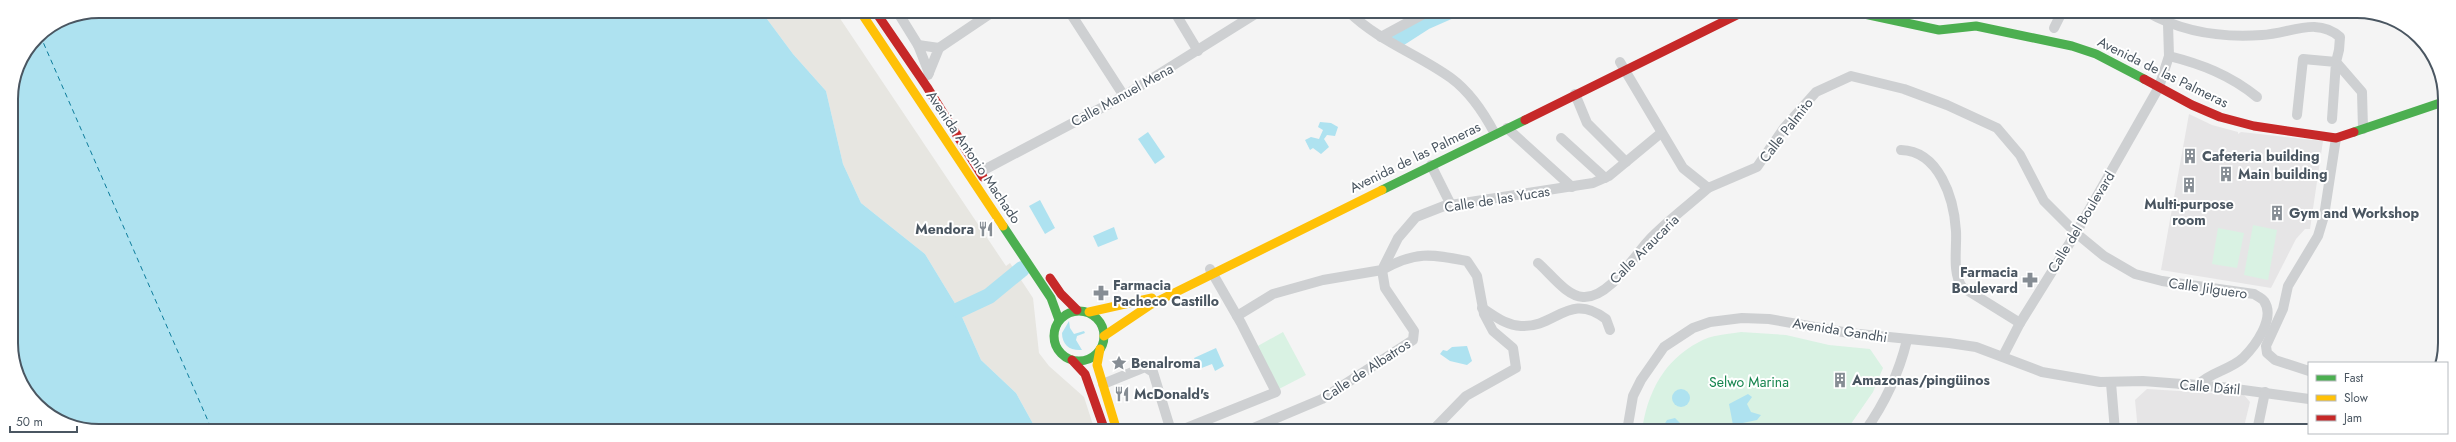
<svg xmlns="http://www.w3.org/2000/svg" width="2456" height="442" font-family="Jost,sans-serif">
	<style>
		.education { fill: #e6e5e6 }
		.green { fill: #d9f2e3 }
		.sand { fill: #e7e6e1 }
		.water { fill: #aee2f0 }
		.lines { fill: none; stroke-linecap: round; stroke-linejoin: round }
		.river { stroke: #aee2f0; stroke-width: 16 }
		.ferry { stroke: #0c7c9b; stroke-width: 1; stroke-dasharray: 5 4; stroke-linecap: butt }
		.street { stroke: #ced0d2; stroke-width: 10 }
		.fast { stroke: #4caf50; stroke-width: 9 }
		.slow { stroke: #ffc107; stroke-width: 9 }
		.jam { stroke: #c62828; stroke-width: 9 }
		.labels { text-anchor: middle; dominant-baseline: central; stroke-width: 4; stroke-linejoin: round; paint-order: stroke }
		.street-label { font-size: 14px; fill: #4a5661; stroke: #fff }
		.poi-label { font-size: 14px; font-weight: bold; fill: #4a5661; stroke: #fff; text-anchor: start }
		.park-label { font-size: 14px; fill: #17864f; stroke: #fff }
		.rim { fill: none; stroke: #4a5661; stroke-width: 2 }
	</style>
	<rect width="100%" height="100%" fill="#f4f4f4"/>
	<g class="education">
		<path d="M2189 114 2212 125 2238 132V134L2241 132 2323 141 2310 229H2305L2296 239 2271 288 2161 270Z"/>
		<path d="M2147 389 2244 395 2250 402 2243 431H2138L2135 400Z"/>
	</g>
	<g class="green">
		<path d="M2253 225 2277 230 2268 280 2244 275Z"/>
		<path d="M2218 228 2244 233 2237 268 2212 264Z"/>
		<path d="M1283 332 1306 375 1279 389 1256 347Z"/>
		<path d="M1741 332 1786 335 1829 345 1870 349 1883 368 1873 392 1846 431H1642C1647 393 1664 360 1699 342 1710 335 1728 334 1741 332Z"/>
	</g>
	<path class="sand" d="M761 11H835L1006 266 1010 263 1033 298 1039 353 1049 366 1084 397 1095 431H1037L1016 393 981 360 959 310 925 254 861 203 843 164 826 91 793 54Z"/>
	<g class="water">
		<path d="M99 11H761L793 54 826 91 843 164 861 203 925 254 959 310 981 360 1016 393 1037 431 87 430 41 409 13 360 11 99 18 65 37 37 66 18Z"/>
		<path d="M1320 122 1331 123 1338 127 1335 136 1327 135 1324 139 1329 147 1321 154 1313 148 1310 150 1305 140 1311 137 1319 139 1323 130 1318 127Z"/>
		<path d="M1148 132 1165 157 1155 164 1138 139Z"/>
		<path d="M1040 200 1055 228 1045 234 1029 206Z"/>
		<path d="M1114 227 1118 239 1098 247 1093 236Z"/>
		<path d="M1069 321 1070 328 1074 334 1084 331 1085 333 1077 336 1076 340 1082 350C1070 351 1062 345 1062 333Z"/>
		<path d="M1467 346 1472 361 1467 365 1450 361 1440 354 1443 350 1447 351 1452 347Z"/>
		<path d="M1216 348 1224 366 1215 371 1212 364 1199 369 1194 358Z"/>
		<circle cx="1681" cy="398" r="9"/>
		<path d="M1748 394 1752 397 1747 404 1751 412 1761 415 1757 420 1733 425 1729 404Z"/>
		<path d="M1675 418 1682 425 1681 431H1664V425L1667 420Z"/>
	</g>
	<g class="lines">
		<g class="river">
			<path d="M1397 40 1425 22 1450 11"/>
			<path d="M959 310 989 296 1022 269"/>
		</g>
		<path class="ferry" d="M40 35 212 430"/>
		<g class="street">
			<path d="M897 11 918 45 929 73"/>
			<path d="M1069 11 1124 96"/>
			<path d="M1174 11 1198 51"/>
			<path d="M1348 11C1378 41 1418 54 1451 78 1470 92 1484 113 1495 134"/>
			<path d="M2147 12C2182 32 2221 38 2262 35 2289 34 2317 16 2340 37L2339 50 2336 62 2362 92 2363 129"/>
			<path d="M2054 28 2062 12"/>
			<path d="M1381 37 1429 11"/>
			<path d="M918 45 939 48 928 75"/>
			<path d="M939 48 994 11"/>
			<path d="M2169 56C2201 64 2230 75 2257 97"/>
			<path d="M1620 62 1683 168 1708 188 1757 167 1784 128 1816 92 1851 76 1904 89 1947 105 1997 128 2020 155 2044 201 2076 233 2104 256 2135 274 2162 281 2254 294C2257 296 2262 298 2264 301 2276 318 2255 346 2243 358 2230 370 2210 372 2198 385L2180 384"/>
			<path d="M1575 94 1587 123 1626 162"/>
			<path d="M2297 115 2303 59 2336 62 2332 119"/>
			<path d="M1507 128 1572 187"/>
			<path d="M1561 138 1605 178"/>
			<path d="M1901 150C1939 151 1954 198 1956 231 1957 249 1952 272 1962 287L2020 323"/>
			<path d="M1431 165 1451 205"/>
			<path d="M980 172 1124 96 1260 11"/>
			<path d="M1538 263C1550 273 1566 296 1583 297 1610 299 1636 252 1653 236 1670 219 1690 204 1708 188"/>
			<path d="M1482 308C1495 316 1505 325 1521 326 1556 328 1569 291 1606 319L1610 330"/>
			<path d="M1237 316 1273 294 1323 280 1382 270 1398 238 1416 217 1444 206 1593 183 1609 176 1661 133"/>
			<path d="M2003 356 2020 323 2076 233 2159 87 2169 56 2168 24"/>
			<path d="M2439 363 2444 346"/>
			<path d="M2309 371 2275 360 2267 353 2266 346 2283 309 2288 286 2318 236 2324 216 2336 138"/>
			<path d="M2111 383 2115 431"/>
			<path d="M1103 384 1145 367 1153 372 1171 431"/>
			<path d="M1179 431 1276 392 1241 323 1210 269"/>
			<path d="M1246 431 1322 399 1413 340 1414 331 1385 288 1382 270C1415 251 1431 254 1467 261L1477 276 1484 314 1493 331 1513 348 1516 368 1466 396 1432 431"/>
			<path d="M1608 431H1611"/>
			<path d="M1627 431 1633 396 1641 380 1664 347 1693 328 1710 322 1742 318 1769 319 1849 333 1949 343 1976 347 2042 372 2100 382 2143 381 2221 387 2309 399"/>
			<path d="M1865 431C1885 403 1899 373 1907 340"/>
			<path d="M2257 431 2265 392"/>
		</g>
		<g class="fast">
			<path d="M1855 12 1939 30 1976 26 2072 46 2096 54 2144 79"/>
			<path d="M2354 132 2443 102"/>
			<path d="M1382 190 1525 120"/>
			<path d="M1003 226 1051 298 1059 320"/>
			<circle cx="1079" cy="336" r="25"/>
		</g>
		<g class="slow">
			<path d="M860 11 1003 226"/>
			<path d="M2213 12 2254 14 2277 12"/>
			<path d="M1089 312 1152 298"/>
			<path d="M1104 336 1150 305 1382 190"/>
			<path d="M1100 349 1097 365 1117 431"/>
		</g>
		<g class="jam">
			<path d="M875 11 927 87 983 177"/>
			<path d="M2144 79 2192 105 2220 117 2254 126 2336 138 2354 132"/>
			<path d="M1525 120 1743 12"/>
			<path d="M1050 278 1061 294 1077 310"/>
			<path d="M1072 360 1085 374 1105 431"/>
		</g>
	</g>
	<defs>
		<symbol id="building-bare" viewBox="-9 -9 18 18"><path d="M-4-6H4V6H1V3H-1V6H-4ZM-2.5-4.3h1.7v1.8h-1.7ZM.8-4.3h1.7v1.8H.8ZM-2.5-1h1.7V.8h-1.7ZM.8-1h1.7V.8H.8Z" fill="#868d94" stroke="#fff" stroke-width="2.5" paint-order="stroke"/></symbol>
		<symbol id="restaurant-bare" viewBox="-9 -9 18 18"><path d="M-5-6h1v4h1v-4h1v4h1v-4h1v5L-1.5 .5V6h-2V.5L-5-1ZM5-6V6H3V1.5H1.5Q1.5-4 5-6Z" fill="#868d94" stroke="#fff" stroke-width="2.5" paint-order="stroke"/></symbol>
		<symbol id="pharmacy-bare" viewBox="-9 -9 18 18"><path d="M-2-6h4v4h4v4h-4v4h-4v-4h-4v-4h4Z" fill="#868d94" stroke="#fff" stroke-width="2.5" paint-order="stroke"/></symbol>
		<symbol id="sight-bare" viewBox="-9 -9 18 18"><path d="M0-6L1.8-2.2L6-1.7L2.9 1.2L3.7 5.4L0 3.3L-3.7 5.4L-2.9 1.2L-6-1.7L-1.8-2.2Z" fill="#868d94" stroke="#fff" stroke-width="2.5" paint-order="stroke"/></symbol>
	</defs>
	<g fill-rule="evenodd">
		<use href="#building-bare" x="2179" y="145" width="22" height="22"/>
		<use href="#building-bare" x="2215" y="163" width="22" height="22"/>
		<use href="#building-bare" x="2178" y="174" width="22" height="22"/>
		<use href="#building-bare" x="2266" y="202" width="22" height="22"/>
		<use href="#restaurant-bare" x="975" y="218" width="22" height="22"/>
		<use href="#pharmacy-bare" x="2019" y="269" width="22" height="22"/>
		<use href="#pharmacy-bare" x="1090" y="282" width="22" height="22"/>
		<use href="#sight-bare" x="1108" y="352" width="22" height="22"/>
		<use href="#building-bare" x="1829" y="369" width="22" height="22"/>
		<use href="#restaurant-bare" x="1111" y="383" width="22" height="22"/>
	</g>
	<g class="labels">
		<g class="street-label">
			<text transform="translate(2163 72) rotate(26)">Avenida de las Palmeras</text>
			<text transform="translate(1122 95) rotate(-29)">Calle Manuel Mena</text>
			<text transform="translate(1786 130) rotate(-52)">Calle Palmito</text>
			<text transform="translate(974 157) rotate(56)">Avenida Antonio Machado</text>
			<text transform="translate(1415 157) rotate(-26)">Avenida de las Palmeras</text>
			<text transform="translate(1497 199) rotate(-9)">Calle de las Yucas</text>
			<text transform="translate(2081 222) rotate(-59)">Calle del Boulevard</text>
			<text transform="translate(1644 249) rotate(-45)">Calle Araucaria</text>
			<text transform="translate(2208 288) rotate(8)">Calle Jilguero</text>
			<text transform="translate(1840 330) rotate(9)">Avenida Gandhi</text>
			<text transform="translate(1366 370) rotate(-33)">Calle de Albatros</text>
			<text transform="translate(2210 387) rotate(5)">Calle Dátil</text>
		</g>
		<g class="poi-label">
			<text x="2202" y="156">Cafeteria building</text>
			<text x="2238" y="174">Main building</text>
			<text x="2189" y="204" text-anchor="middle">Multi-purpose<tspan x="2189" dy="16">room</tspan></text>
			<text x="2289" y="213">Gym and Workshop</text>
			<text x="974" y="229" text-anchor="end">Mendora</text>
			<text x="2018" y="272" text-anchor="end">Farmacia<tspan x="2018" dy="16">Boulevard</tspan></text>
			<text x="1113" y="285">Farmacia<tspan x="1113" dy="16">Pacheco Castillo</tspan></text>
			<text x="1131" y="363">Benalroma</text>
			<text x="1852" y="380">Amazonas/pingüinos</text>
			<text x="1134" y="394">McDonald's</text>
		</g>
		<g class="park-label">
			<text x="1749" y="382">Selwo Marina</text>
		</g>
	</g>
	<path d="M0 0H2456V442H0ZM99 18H2357A81 81 0 0 1 2438 99V343A81 81 0 0 1 2357 424H99A81 81 0 0 1 18 343V99A81 81 0 0 1 99 18Z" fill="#fff" fill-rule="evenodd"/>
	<path class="rim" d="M99 18H2357A81 81 0 0 1 2438 99V343A81 81 0 0 1 2357 424H99A81 81 0 0 1 18 343V99A81 81 0 0 1 99 18Z"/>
	<rect x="2308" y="362" width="140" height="72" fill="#ffffff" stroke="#b7bbc0"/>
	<rect x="2316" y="375" width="20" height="6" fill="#4caf50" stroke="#b7bbc0"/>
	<text x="2344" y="382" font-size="12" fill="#4a5661">Fast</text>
	<rect x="2316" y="395" width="20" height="6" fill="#ffc107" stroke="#b7bbc0"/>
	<text x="2344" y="402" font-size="12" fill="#4a5661">Slow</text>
	<rect x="2316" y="415" width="20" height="6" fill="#c62828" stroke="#b7bbc0"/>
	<text x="2344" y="422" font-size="12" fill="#4a5661">Jam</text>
	<path d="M10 426v6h67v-6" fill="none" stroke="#4a5661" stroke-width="2"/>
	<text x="16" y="426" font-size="12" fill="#4a5661" stroke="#ffffff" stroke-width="3" paint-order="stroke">50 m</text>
</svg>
